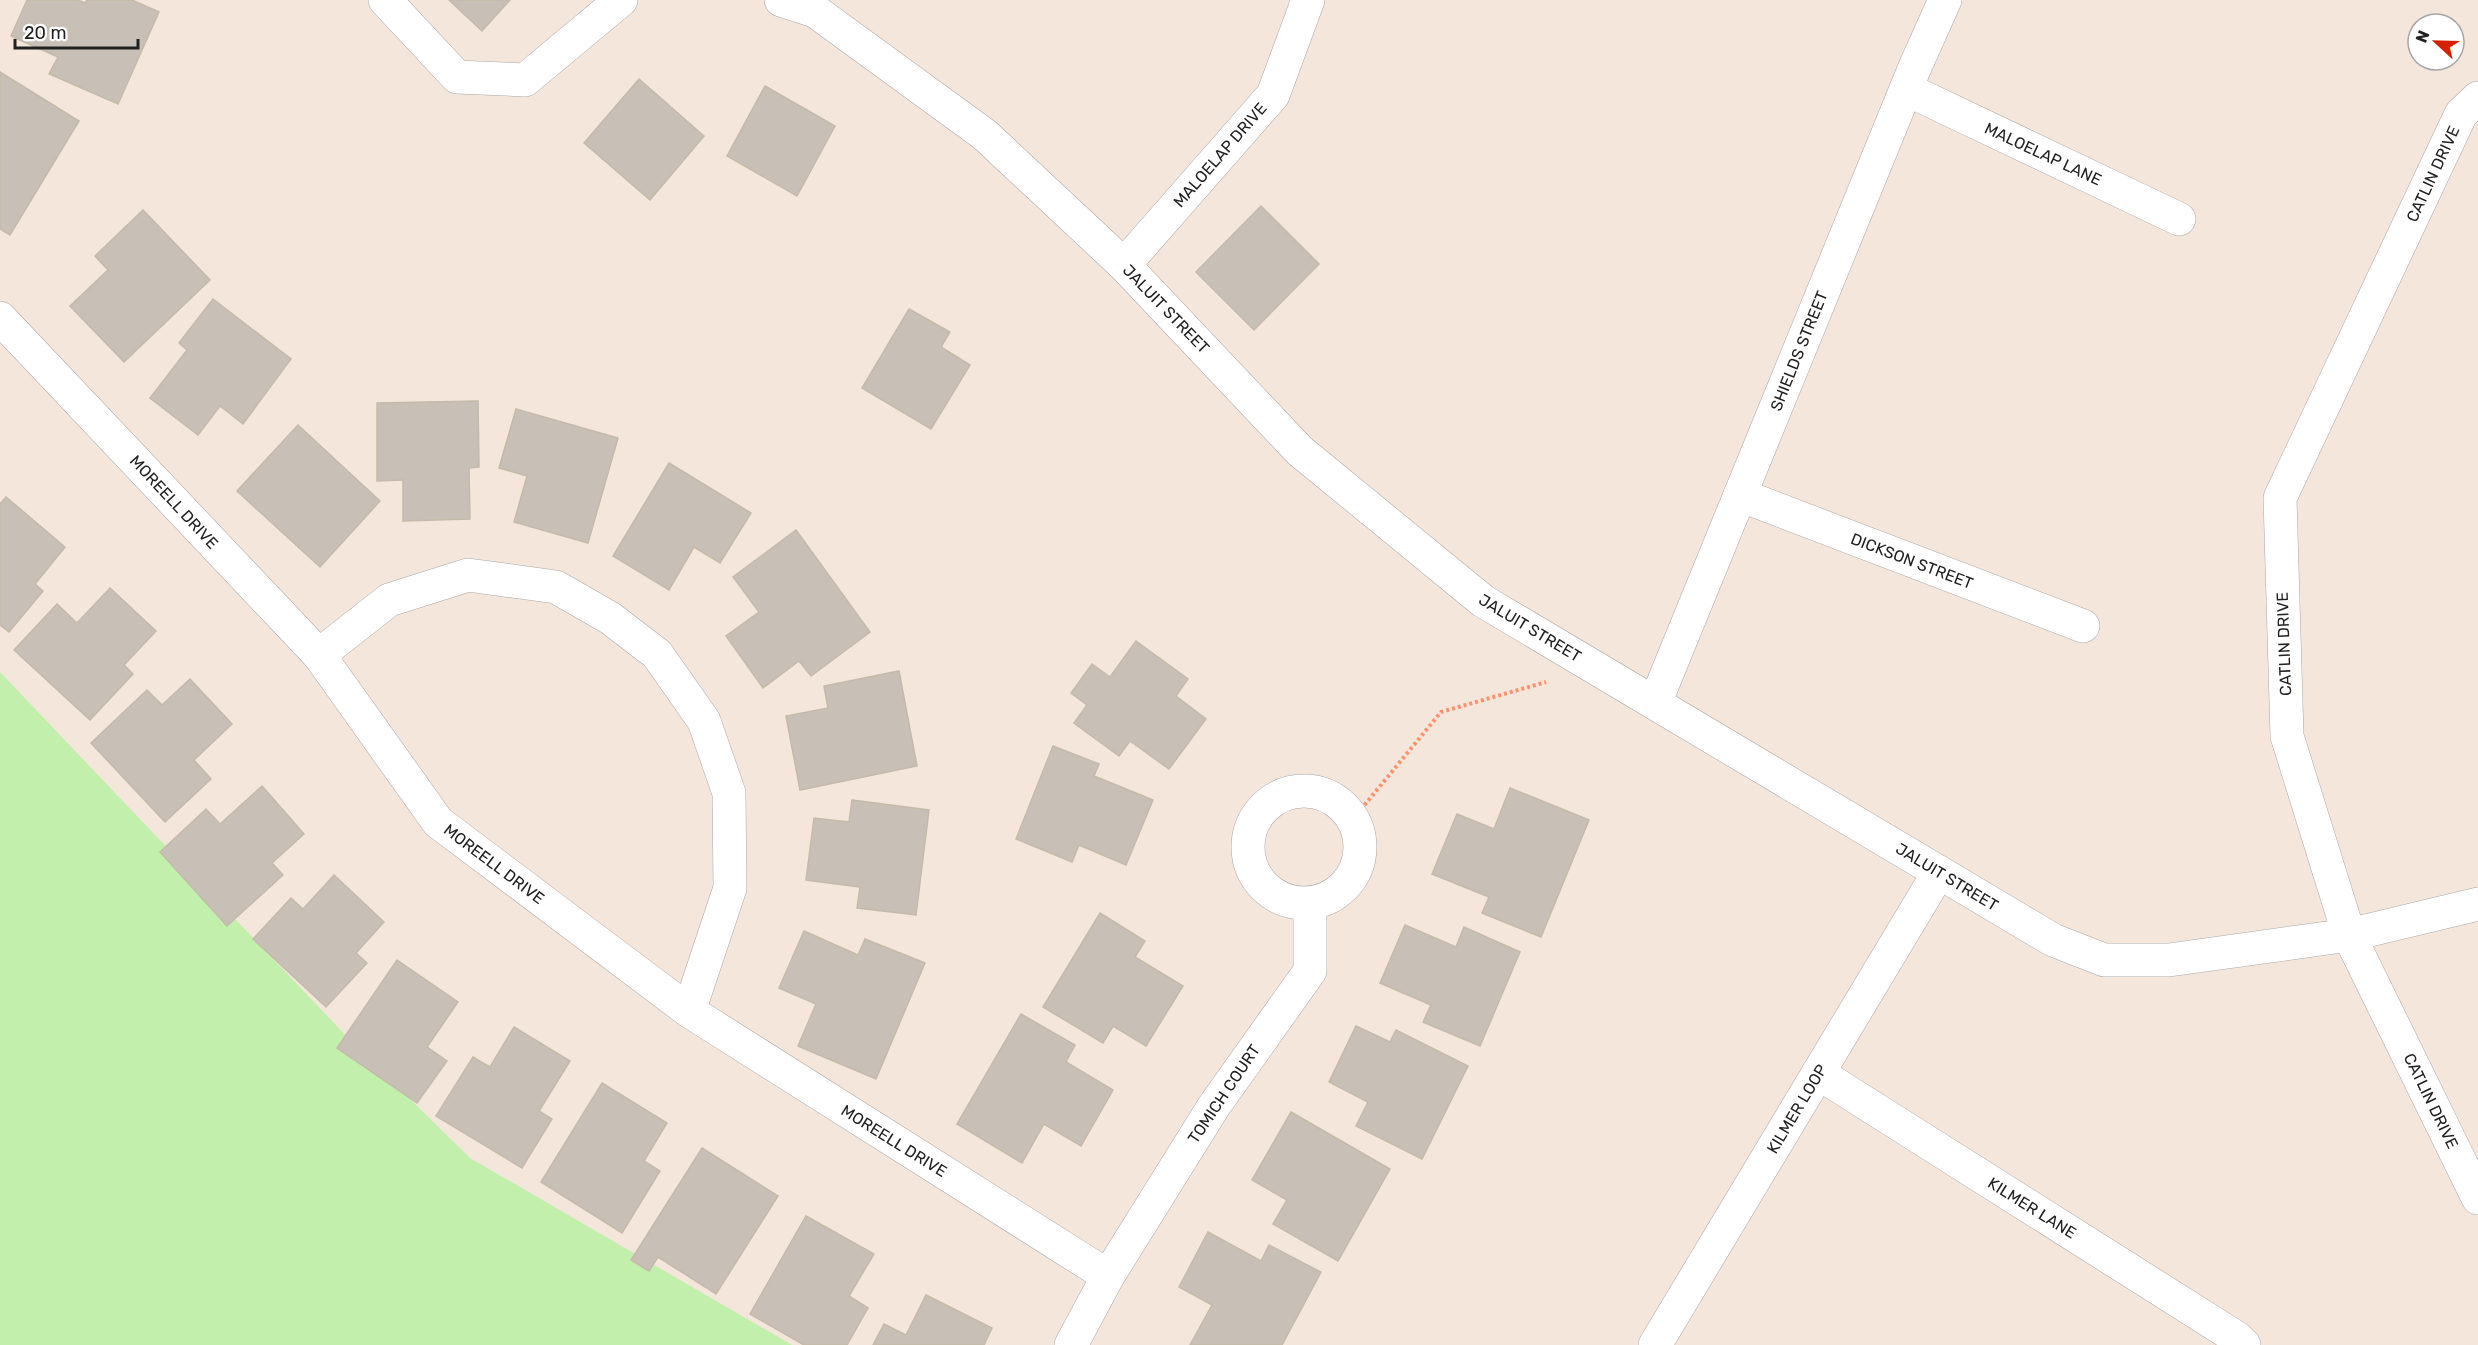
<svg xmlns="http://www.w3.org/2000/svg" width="2478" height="1345" font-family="Rubik,sans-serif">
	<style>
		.military { fill: #f4e6db; fill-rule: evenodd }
		.grass { fill: #c2efab }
		.building { fill: #c8c0b6; stroke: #c5baa9; stroke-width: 1.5 }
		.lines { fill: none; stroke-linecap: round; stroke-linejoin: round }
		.minor-casing { stroke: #a8a8a8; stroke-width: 34 }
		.path { stroke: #ff926c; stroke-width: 4; stroke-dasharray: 3 3; stroke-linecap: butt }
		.minor { stroke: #fff; stroke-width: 33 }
		.labels { text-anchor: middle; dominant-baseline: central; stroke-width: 5; stroke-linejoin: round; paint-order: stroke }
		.street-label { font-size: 16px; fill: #212121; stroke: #fff }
	</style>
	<rect width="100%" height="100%" fill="#f2f0e8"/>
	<path class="military" d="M0 0H2478V1345H0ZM2418 24H2454V60H2418Z"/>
	<path class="grass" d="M0 672 354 1044 470 1158 792 1345H0Z"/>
	<g class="building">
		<path d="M27 0H78L85 3 87 0H132L159 12 118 104 49 74 58 57 11 36Z"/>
		<path d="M449 0H510L482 31Z"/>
		<path d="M0 72 79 121 10 235 0 229Z"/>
		<path d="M639 79 704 136 650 200 584 143Z"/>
		<path d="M765 86 835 126 797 196 727 156Z"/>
		<path d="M1261 206 1319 264 1254 330 1196 272Z"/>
		<path d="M143 210 210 280 124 362 70 306 108 270 95 256Z"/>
		<path d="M213 299 291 359 243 424 220 406 198 435 150 398 187 350 179 343Z"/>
		<path d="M909 309 950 332 941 347 970 365 931 429 862 388Z"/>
		<path d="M478 401 479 467 469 468 470 519 403 521V480L377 481V403Z"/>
		<path d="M516 409 618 438 588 543 514 522 527 476 499 468Z"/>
		<path d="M298 425 380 501 320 567 237 491Z"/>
		<path d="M669 463 751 513 720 563 694 547 669 590 613 556Z"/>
		<path d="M6 497 65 547 35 584 43 591 9 632 0 625V504Z"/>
		<path d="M796 530 870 632 811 676 799 661 763 688 726 636 759 612 733 577Z"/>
		<path d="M110 588 156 631 124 665 133 674 90 720 14 650 57 604 77 623Z"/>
		<path d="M1136 641 1188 679 1176 696 1206 719 1169 769 1130 741 1119 756 1074 723 1087 705 1071 693 1092 664 1110 677Z"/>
		<path d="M899 671 917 766 800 790 786 716 828 708 824 686Z"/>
		<path d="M190 679 232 724 194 760 211 779 165 822 91 743 147 690 162 705Z"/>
		<path d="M1053 746 1099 764 1094 776 1153 800 1126 865 1079 845 1072 862 1016 839Z"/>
		<path d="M262 786 304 834 272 863 283 875 227 926 160 852 206 809 220 824Z"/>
		<path d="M1510 788 1589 820 1541 937 1482 913 1489 897 1432 874 1457 814 1494 829Z"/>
		<path d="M852 800 929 810 916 915 857 908 860 887 806 880 814 818 849 822Z"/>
		<path d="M334 875 384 922 356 953 367 963 326 1007 253 939 291 898 303 909Z"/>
		<path d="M1100 913 1145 941 1135 957 1183 986 1146 1046 1113 1026 1103 1043 1043 1007Z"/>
		<path d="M1405 925 1456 947 1464 927 1520 952 1480 1046 1423 1022 1431 1005 1380 983Z"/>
		<path d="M804 931 858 955 865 939 925 963 876 1079 798 1046 816 1004 779 988Z"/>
		<path d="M397 960 458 1002 427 1047 447 1061 417 1103 337 1048Z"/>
		<path d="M1021 1014 1075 1045 1066 1062 1113 1090 1081 1146 1044 1124 1022 1163 957 1124Z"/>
		<path d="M1356 1026 1390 1042 1396 1030 1468 1066 1422 1159 1356 1126 1368 1102 1329 1082Z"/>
		<path d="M514 1027 570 1061 539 1111 552 1119 522 1168 436 1116 473 1057 490 1067Z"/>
		<path d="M602 1083 667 1123 644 1161 660 1171 622 1233 541 1182Z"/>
		<path d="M1291 1112 1390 1169 1338 1261 1273 1224 1287 1200 1252 1180Z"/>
		<path d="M702 1148 778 1196 716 1294 658 1257 649 1271 631 1260Z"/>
		<path d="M806 1216 874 1254 849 1296 868 1308 847 1345H804L750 1314Z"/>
		<path d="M1208 1232 1261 1261 1269 1245 1321 1272 1282 1345H1190L1212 1305 1179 1287Z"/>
		<path d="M926 1295 992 1328 984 1345H873L884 1324 906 1335Z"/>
	</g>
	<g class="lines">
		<defs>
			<g id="minor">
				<path d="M385 0 457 77 525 80 621 0"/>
				<path d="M781 0 815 11 985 135 1124 265 1300 451 1483 601 2053 940 2104 960H2169L2349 935 2478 904"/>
				<path d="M1906 89 2179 219"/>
				<path d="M2478 98 2461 114 2280 498 2287 736 2349 935 2478 1198"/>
				<path d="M1124 265 1273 95 1308 0"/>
				<path d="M0 318 319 655 438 822 689 1011 1108 1276"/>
				<path d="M1740 495 2083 626"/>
				<path d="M319 655 389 600 468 575 556 587 610 618 657 654 704 721 729 793 730 888 689 1011"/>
				<path d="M1655 703 1915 67 1945 0"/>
				<circle cx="1304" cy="847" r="56"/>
				<path d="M1818 1073 2237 1338 2244 1345"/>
				<path d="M1071 1345 1108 1276 1214 1106 1310 971V904"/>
				<path d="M1655 1345 1939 872"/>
			</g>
		</defs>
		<use href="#minor" class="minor-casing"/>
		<path class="path" d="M1353 819 1441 712 1546 682"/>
		<use href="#minor" class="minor"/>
	</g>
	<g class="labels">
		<g class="street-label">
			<text transform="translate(2043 154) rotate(25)">MALOELAP LANE</text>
			<text transform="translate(1220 155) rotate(-49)">MALOELAP DRIVE</text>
			<text transform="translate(2433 174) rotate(-65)">CATLIN DRIVE</text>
			<text transform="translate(1166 309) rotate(46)">JALUIT STREET</text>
			<text transform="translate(1799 351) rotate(-68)">SHIELDS STREET</text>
			<text transform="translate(174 502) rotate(47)">MOREELL DRIVE</text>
			<text transform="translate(1912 561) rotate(21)">DICKSON STREET</text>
			<text transform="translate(1530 628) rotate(31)">JALUIT STREET</text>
			<text transform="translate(2284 644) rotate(-92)">CATLIN DRIVE</text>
			<text transform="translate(494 864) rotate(37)">MOREELL DRIVE</text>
			<text transform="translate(1947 877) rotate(31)">JALUIT STREET</text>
			<text transform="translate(1224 1094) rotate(-56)">TOMICH COURT</text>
			<text transform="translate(2431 1101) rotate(64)">CATLIN DRIVE</text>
			<text transform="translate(1797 1109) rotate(-59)">KILMER LOOP</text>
			<text transform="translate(894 1141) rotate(32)">MOREELL DRIVE</text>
			<text transform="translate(2032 1208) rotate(32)">KILMER LANE</text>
		</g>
	</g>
	<g transform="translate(2436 42) rotate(292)"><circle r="28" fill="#ffffff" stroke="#a6a6a6" stroke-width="1.5"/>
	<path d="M0-4.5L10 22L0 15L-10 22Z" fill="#d32100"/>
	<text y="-9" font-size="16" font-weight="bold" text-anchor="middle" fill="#212121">N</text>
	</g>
	<path d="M15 39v9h123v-9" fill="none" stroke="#212121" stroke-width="3"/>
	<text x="24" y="39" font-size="18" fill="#212121" stroke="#ffffff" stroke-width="4.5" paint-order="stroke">20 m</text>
</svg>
